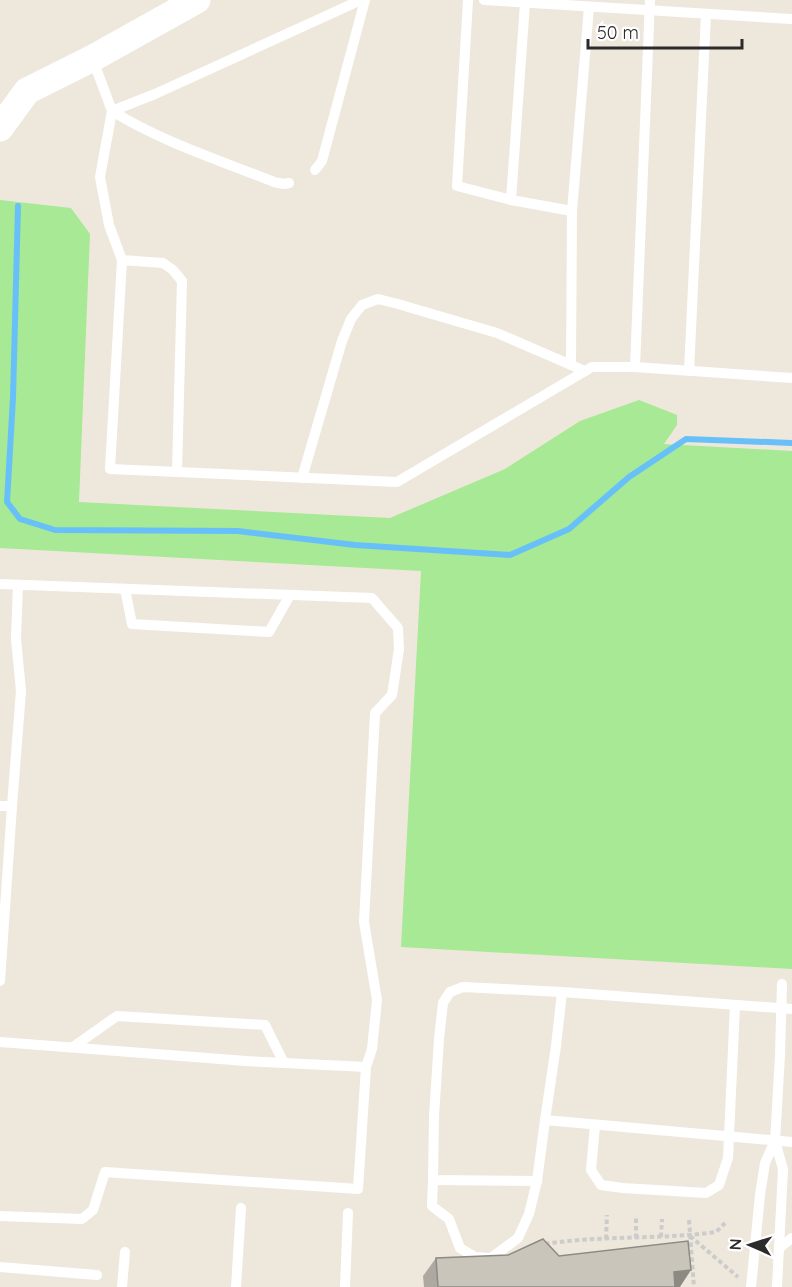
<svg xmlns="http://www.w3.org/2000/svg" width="792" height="1287" font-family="Quicksand,sans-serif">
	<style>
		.green { fill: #a7e994 }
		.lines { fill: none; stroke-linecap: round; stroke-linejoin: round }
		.stream { stroke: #67c1f8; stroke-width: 6 }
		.path { stroke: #ccc; stroke-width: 4; stroke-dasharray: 4.5 3; stroke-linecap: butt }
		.service { stroke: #fff; stroke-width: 10 }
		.tertiary { stroke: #fff; stroke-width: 27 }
		.wall { fill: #ada9a1 }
		.shaded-wall { fill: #8d8a83 }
		.building { fill: #c9c5bb; stroke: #8d8a83; stroke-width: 1.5 }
	</style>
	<rect width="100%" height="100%" fill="#eee8dc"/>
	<path class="green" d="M0 200 71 208 90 234 79 502 390 518 505 469 580 421 639 400 677 415V425L664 444 792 451V969L401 947 421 571 0 548Z"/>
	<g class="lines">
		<path class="stream" d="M18 206 13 398 7 502 20 519 55 530 238 531 355 545 510 555 569 529 629 477 686 439 792 443"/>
		<g class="path">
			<path d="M689 1220 694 1287"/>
			<path d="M690 1236 738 1277"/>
			<path d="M661 1237 662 1219"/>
			<path d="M636 1238V1217"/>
			<path d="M606 1239 607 1215"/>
			<path d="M545 1244C601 1235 659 1240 716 1232L725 1223"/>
		</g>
		<g class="service">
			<path d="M468 0 457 186 511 200"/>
			<path d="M484 0 792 19"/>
			<path d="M525 3 511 200 572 211 589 7"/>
			<path d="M93 60 112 111 100 177 109 225 122 260 110 469 397 482 592 367H635L792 378"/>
			<path d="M112 111 155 94 361 0"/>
			<path d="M112 111C162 142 219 160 274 182L284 184 289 183"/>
			<path d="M315 170 322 161 365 0"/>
			<path d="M122 260 163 263 173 270 182 281 177 472"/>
			<path d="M571 365 572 211"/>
			<path d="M635 367 650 0"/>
			<path d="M689 371 706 14"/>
			<path d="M302 478 342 341 351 319 362 305 378 299 398 304 497 333 585 371"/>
			<path d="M0 584 372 598 398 628 399 649 392 695 375 713 364 922 377 1000 372 1049 366 1067 358 1189 105 1172 93 1210 82 1219 0 1216"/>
			<path d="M125 589 132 624 269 632 290 595"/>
			<path d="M0 806H12L0 981"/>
			<path d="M12 806 21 691 16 639 18 585"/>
			<path d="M792 1009 562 992 463 987 450 992 443 1003 439 1039 434 1116 433 1180 537 1181 545 1120 792 1142"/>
			<path d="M0 1042 246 1061 366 1067"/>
			<path d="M73 1047 117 1016 265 1025 284 1063"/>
			<path d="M545 1120 556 1046 562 992"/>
			<path d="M595 1125 591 1170 601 1185 623 1188 706 1193 719 1185 728 1158 735 1005"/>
			<path d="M775 1141 783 1169 777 1287"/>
			<path d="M433 1180 432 1206 449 1219 460 1248 475 1257 491 1258 518 1238 529 1214 537 1181"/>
			<path d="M779 1248 792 1238"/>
			<path d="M0 1267 97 1275"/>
			<path d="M122 1287 125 1252"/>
			<path d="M236 1287 241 1208"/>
			<path d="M345 1287 348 1213"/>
			<path d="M751 1287 760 1195 765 1163 775 1141 780 1055 782 984"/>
		</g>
		<path class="tertiary" d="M0 128 27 91 93 58 197 0"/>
	</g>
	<path class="wall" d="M559 1256 680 1287H424L423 1276 436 1258Z"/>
	<path class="shaded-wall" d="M691 1270 680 1287H663L674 1272Z"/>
	<path class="building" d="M543 1239 559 1256 688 1241 691 1270 674 1272 675 1287H438L436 1258 508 1255Z"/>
	<g transform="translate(750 1245) rotate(273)" stroke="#ffffff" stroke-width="4.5" paint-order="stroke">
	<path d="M0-4.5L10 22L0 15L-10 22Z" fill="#2b2b2b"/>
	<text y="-9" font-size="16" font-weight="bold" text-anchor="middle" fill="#2b2b2b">N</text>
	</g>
	<path d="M588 39v9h154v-9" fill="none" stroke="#2b2b2b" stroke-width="3"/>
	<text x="597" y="39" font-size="18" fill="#2b2b2b" stroke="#ffffff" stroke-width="4.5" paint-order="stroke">50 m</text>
</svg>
